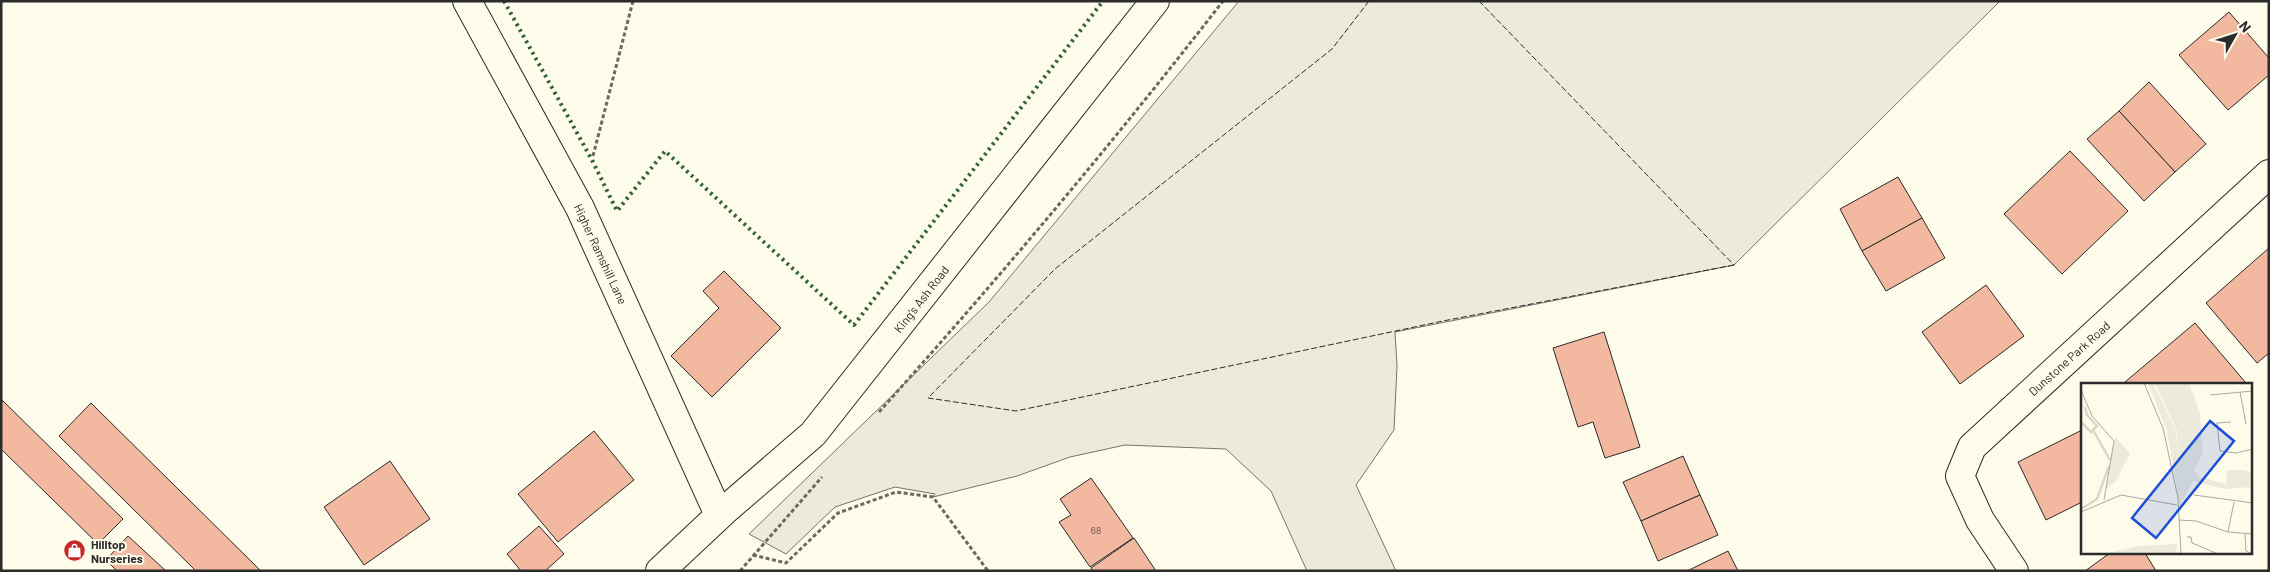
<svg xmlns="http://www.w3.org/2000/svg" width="2270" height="572" font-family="Barlow,sans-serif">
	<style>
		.green { fill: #ecebdb; stroke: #74746e }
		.building { fill: #f2b8a0; stroke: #2b2b2b }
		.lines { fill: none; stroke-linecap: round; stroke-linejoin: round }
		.minor-casing { stroke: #2b2b2b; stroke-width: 30 }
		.trunk-casing { stroke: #2b2b2b; stroke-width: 30 }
		.path { stroke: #6a6964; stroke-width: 3; stroke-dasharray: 4 2.5; stroke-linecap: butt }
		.minor { stroke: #fdfbea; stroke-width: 28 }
		.trunk { stroke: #fdfbea; stroke-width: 28 }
		.hedge { stroke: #34623c; stroke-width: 4; stroke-dasharray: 2.5 4; stroke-linecap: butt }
		.fence { stroke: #2b2b2b; stroke-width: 1; stroke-dasharray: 6 2.5; stroke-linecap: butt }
		.labels { text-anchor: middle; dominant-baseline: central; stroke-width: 4; stroke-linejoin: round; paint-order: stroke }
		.number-label { font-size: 10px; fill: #5d4e48 }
		.street-label { font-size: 12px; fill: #2b2b2b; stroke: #fdfbea }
		.poi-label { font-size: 12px; font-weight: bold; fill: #2b2b2b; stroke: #fdfbea; text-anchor: start }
		.inset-river { fill: none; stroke: #d8d7c9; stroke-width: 2.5 }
		.inset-road { fill: none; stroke: #a9a89e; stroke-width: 1 }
		.view { fill: #1d4ed8; fill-opacity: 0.15; stroke: #1d4ed8; stroke-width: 2.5 }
		.inset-edge { fill: none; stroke: #2b2b2b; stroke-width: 2.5 }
	</style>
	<rect width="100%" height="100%" fill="#fdfbea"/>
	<path class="green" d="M1239 1H2000L1734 265 1395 332 1397 366 1394 430 1356 485 1396 571H1307L1271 491 1226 449 1125 445 1070 457 1017 476 933 497 935 494 895 487 835 507 786 554 749 534 989 302Z"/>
	<g class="building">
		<path d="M2229 12 2269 58V75L2228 110 2179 55Z"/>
		<path d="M2149 82 2206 144 2175 172 2119 111Z"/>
		<path d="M2119 111 2175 172 2144 201 2087 139Z"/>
		<path d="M2070 151 2128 211 2062 274 2004 214Z"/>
		<path d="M1898 177 1922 218 1862 251 1840 209Z"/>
		<path d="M1922 218 1945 258 1886 291 1862 251Z"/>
		<path d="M2269 248V353L2257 363 2206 303Z"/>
		<path d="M724 271 781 328 712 397 671 356 719 308 703 291Z"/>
		<path d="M1986 285 2024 336 1960 384 1922 332Z"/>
		<path d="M2195 323 2246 383 2128 384 2125 382Z"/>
		<path d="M1604 332 1640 447 1605 458 1593 422 1578 427 1553 348Z"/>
		<path d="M1 399 123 519 98 544 1 449Z"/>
		<path d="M91 403 261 571H196L59 436Z"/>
		<path d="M2082 430V502L2046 520 2018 462Z"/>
		<path d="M594 431 634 480 558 542 518 494Z"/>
		<path d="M1683 456 1700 495 1641 521 1623 482Z"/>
		<path d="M390 461 430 519 364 565 324 507Z"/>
		<path d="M1091 478 1133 538 1090 567 1059 522 1071 515 1060 499Z"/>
		<path d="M1700 495 1718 535 1658 561 1641 521Z"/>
		<path d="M539 526 564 554 545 571H521L507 554Z"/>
		<path d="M128 536 166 571H117L106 560Z"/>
		<path d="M1134 538 1156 571H1093L1091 568Z"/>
		<path d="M1728 551 1738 571H1687Z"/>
		<path d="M2110 553H2145L2156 571H2085Z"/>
	</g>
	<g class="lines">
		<defs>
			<g id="minor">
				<path d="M467 1 580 208 719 515"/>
				<path d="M2014 571 1980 520 1960 476 1972 447 2269 174"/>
			</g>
			<path id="trunk" d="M660 571 724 511 813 434 1155 1"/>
		</defs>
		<use href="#minor" class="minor-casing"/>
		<use href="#trunk" class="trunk-casing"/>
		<g class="path">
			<path d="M593 156 633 1"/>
			<path d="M879 412C998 279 1113 143 1223 1"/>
			<path d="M753 555 786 563 838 513 896 492 933 497 988 571"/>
			<path d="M740 571 822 477"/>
		</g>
		<use href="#minor" class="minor"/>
		<use href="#trunk" class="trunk"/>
		<path class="hedge" d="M504 1 592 160 617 211 665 151 854 325 1103 1"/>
		<g class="fence">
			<path d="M1369 1 1332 49 1055 269 928 398 1016 411 1443 321 1734 265"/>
			<path d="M1479 1 1734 265"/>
		</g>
	</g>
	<defs>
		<symbol id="shop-disc" viewBox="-11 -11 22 22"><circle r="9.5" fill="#c62828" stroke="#fdfbea"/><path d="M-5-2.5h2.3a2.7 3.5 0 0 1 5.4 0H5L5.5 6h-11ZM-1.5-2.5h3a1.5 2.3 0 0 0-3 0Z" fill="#fff"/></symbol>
	</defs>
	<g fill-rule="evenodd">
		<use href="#shop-disc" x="62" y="538" width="25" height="25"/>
	</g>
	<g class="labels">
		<g class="number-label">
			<text x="1096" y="530">68</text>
		</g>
		<g class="street-label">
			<text transform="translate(601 254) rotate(65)">Higher Ramshill Lane</text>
			<text transform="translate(921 299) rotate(-52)">King's Ash Road</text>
			<text transform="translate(2069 358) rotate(-42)">Dunstone Park Road</text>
		</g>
		<g class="poi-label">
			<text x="91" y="544">Hilltop<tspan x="91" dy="14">Nurseries</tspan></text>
		</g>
	</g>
	<g transform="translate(2081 383)">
		<rect width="171" height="171" fill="#fdfbea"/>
		<path d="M67 0H72L95 48 97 73 96 48 74 0H108L119 30 122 70 113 87 118 94 145 101 146 87H164L171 91V104L144 106 112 98 99 122 86 48ZM34 54 49 70 35 98 25 106ZM96 161 95 171H22L58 163Z" fill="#ecebdb"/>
		<path class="inset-river" d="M4 24 6 32 16 43 12 47M0 39 10 49 12 47 29 77M0 126 16 116 28 83"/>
		<path class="inset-road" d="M63 0 82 45 97 115 100 171M0 7 11 33 33 58 23 117M159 9 165 41M129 12 172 8M150 39 136 40 139 68 155 70 172 66M113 112 172 120M0 129 40 112 96 122M98 137 115 138 147 149 172 151M147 149 153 119M164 151 165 168 172 171M106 154H110L111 160 137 171"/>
		<path class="view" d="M129 38 153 58 75 155 51 135Z"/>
		<rect width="171" height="171" class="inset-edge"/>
	</g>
	<rect width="2270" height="572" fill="none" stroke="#2b2b2b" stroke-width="5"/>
	<g transform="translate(2235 35) rotate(51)" stroke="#fdfbea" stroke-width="4" paint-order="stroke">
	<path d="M0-4L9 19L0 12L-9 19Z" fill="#2b2b2b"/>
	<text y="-8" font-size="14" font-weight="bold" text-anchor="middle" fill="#2b2b2b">N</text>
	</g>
</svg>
